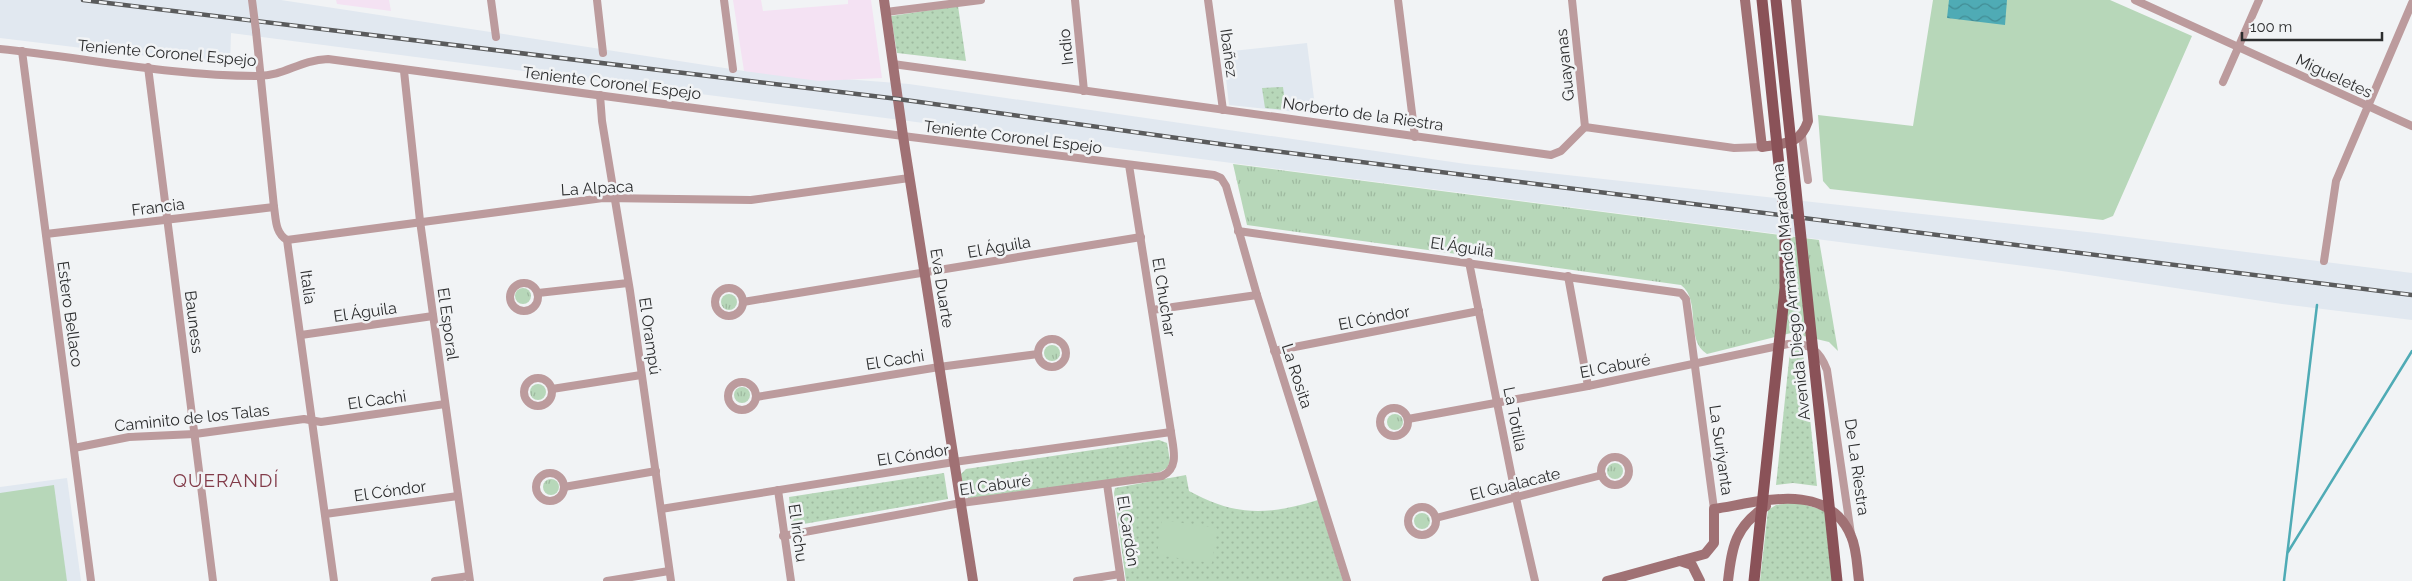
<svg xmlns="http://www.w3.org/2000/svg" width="2412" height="581" font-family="Raleway,sans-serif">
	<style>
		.built { fill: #e1e8f0 }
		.industrial { fill: #f4e2f3 }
		.grass { fill: url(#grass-tufts) }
		.park { fill: url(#park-dots) }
		.pitch { fill: #b7d7b9 }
		.water { fill: url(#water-waves) }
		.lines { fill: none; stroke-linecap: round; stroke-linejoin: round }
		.stream { stroke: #4fabb5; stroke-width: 2.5 }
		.street { stroke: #bc9b9d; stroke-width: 8 }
		.secondary { stroke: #a07174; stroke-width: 10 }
		.rail-casing { stroke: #5a5b5c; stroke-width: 4.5 }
		.rail { stroke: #f1f3f5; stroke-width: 2.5; stroke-dasharray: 8; stroke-linecap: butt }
		.street-bridge { stroke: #bc9b9d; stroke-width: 8 }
		.primary-bridge { stroke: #8a5258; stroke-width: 11 }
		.labels { text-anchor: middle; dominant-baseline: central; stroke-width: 5; stroke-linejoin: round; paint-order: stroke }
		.street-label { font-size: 16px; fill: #2c2d2e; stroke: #f1f3f5 }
		.quarter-label { font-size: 19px; letter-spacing: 1px; fill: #823b49; stroke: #f1f3f5 }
	</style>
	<defs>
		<pattern id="grass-tufts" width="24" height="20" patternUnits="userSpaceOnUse" patternTransform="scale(1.25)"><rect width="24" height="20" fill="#b7d7b9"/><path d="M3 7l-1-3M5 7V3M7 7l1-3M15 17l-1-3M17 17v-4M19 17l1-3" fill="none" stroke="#9eb99f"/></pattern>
		<pattern id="park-dots" width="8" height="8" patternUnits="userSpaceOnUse" patternTransform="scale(1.25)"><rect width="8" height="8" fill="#b7d7b9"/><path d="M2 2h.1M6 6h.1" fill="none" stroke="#9eb99f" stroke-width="1.8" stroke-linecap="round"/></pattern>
		<pattern id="water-waves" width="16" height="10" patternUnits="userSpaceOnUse" patternTransform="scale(1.25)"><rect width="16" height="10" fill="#4fabb5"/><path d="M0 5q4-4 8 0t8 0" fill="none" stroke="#428c94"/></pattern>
	</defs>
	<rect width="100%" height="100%" fill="#f1f3f5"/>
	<g class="built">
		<path d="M0 0H281L744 71 909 84 1466 164 2096 233 2412 273V320L2282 304 2062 271 231 33 230 66 0 38Z"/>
		<path d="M1307 43 1316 114 1229 105 1223 52Z"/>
		<path d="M67 478 81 581H0V487Z"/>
	</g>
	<g class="industrial">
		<path d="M336 0H389L391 11 337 4Z"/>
		<path d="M733 0H761L763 11 848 4V0H871L882 78 819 81 744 71Z"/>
	</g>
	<g class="grass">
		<path d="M1233 164 1819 240 1838 351 1829 342 1791 333 1707 354C1684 340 1702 301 1681 285L1247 225Z"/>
		<circle cx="523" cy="296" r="8"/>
		<circle cx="729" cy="302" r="8"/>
		<circle cx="1052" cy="353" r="8"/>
		<circle cx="538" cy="392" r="8"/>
		<circle cx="742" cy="395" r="8"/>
		<circle cx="1395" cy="422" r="8"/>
		<circle cx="1615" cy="471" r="8"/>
		<circle cx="551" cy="487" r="8"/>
		<circle cx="1422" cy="521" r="8"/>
	</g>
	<g class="park">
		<path d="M958 6 966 61 897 53 891 16Z"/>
		<path d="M1283 87 1286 110 1265 108 1262 88Z"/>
		<path d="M1803 350 1817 486 1793 483 1776 485 1790 351Z"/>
		<path d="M1159 440 1167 443 1170 461 1167 468 1160 472 976 501C962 498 963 486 961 474L966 469Z"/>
		<path d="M944 473 948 499 792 526 789 497Z"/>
		<path d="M1186 475 1189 491C1237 517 1268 515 1318 500L1343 581H1126L1114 493 1115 488Z"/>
		<path d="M1796 502 1826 511 1833 581H1760L1768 510 1776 505Z"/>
	</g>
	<g class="pitch">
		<path d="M1933 0H2110L2192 36 2113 216 2103 220 1830 189 1823 181 1818 115 1913 126Z"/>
		<path d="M54 485 67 581H0V493Z"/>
		<path d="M1162 520 1217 528 1212 563 1157 555Z"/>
	</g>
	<path class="water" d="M1949 0H2007L2005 25 1947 18Z"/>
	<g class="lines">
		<g class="stream">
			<path d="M2288 552 2412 351"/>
			<path d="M2284 581 2317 305"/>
		</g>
		<g class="street">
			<path d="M491 0 496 37"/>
			<path d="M597 0 603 53"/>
			<path d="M724 0 733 69"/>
			<path d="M1075 0 1084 91"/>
			<path d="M1208 0 1223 110"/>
			<path d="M1398 0 1415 137"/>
			<path d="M1572 0 1585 127"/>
			<path d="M2135 0 2412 126"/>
			<path d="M886 12 981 0"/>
			<path d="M256 31 274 207C276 219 275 233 287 240L334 581"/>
			<path d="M0 49C86 58 172 76 258 76 285 76 299 60 328 59L903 136 1214 175 1221 178 1226 186 1257 295 1347 581"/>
			<path d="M22 51 91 581"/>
			<path d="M893 64 1551 155 1561 151 1585 127 1734 148 1762 147"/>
			<path d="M148 67 213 581"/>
			<path d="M404 71 420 221 470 581"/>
			<path d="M2223 82 2259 0"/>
			<path d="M600 95 602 121 630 291 671 581"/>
			<path d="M1802 136 1808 180"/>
			<path d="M1238 231 1681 293 1686 299 1714 509"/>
			<path d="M46 234 274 207"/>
			<path d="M287 240 603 198 751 200 909 178"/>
			<path d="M2324 261 2336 181 2412 3"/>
			<path d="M1469 262 1516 498 1535 581"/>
			<path d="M1568 276 1588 386"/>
			<circle cx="524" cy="297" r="14"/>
			<circle cx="729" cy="302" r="14"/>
			<path d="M538 293 628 283"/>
			<path d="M743 302 1141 237"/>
			<path d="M1152 310 1257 295"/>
			<path d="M301 335 433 316"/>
			<circle cx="1052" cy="353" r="14"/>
			<path d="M1274 351 1479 311"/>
			<circle cx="538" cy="392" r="14"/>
			<circle cx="742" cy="396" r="14"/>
			<path d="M552 389 641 375"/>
			<path d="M756 397 939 367 1038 354"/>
			<circle cx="1394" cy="422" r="14"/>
			<path d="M1408 419 1588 386 1788 344C1809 342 1820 351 1827 370L1851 534"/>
			<path d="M74 448 129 437 195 434 304 419 321 422 445 404"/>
			<circle cx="1615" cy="471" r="14"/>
			<circle cx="550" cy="487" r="14"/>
			<path d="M1107 484 1121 581"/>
			<path d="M564 487 656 471"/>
			<path d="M778 490 791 581"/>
			<circle cx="1422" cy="521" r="14"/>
			<path d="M661 509 954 462 1171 432"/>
			<path d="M325 514 458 496"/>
			<path d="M1436 518 1602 475"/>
			<path d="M783 536 961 503 1162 476C1180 468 1173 448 1171 432L1129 165"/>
			<path d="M435 581 469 576"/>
			<path d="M607 581 669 571"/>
			<path d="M1077 581 1120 574"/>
		</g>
		<g class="secondary">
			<path d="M884 0 903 136 973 581"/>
			<path d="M1745 0 1762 147C1785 143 1800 145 1808 121L1796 0"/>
			<path d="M1680 561 1692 565 1700 581"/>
			<path d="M1607 581 1705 554 1714 543V509C1760 502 1828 480 1851 536 1857 549 1857 567 1859 581"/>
			<path d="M1728 581C1732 546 1735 527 1766 506"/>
		</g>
		<defs>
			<path id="rail" d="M83 0 898 99 1227 145 2412 295"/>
		</defs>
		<use href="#rail" class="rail-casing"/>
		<use href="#rail" class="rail"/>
		<path class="street-bridge" d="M252 0 256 31"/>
		<g class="primary-bridge">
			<path d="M1776 0 1837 581"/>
			<path d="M1754 581 1785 288V223L1762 0"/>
		</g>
	</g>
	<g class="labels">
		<g class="street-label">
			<text transform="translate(1066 47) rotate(-96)">Indio</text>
			<text transform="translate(167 53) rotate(5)">Teniente Coronel Espejo</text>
			<text transform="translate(1229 53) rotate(82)">Ibañez</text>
			<text transform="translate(1565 65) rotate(-96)">Guayanas</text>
			<text transform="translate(2334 76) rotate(25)">Migueletes</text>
			<text transform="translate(612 83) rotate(7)">Teniente Coronel Espejo</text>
			<text transform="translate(1363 114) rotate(8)">Norberto de la Riestra</text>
			<text transform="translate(1013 137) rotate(7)">Teniente Coronel Espejo</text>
			<text transform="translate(597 188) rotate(-3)">La Alpaca</text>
			<text transform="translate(158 207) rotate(-7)">Francia</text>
			<text transform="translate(999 247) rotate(-10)">El Águila</text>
			<text transform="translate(1462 247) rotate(8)">El Águila</text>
			<text transform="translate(308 287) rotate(82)">Italia</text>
			<text transform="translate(942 288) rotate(81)">Eva Duarte</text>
			<text transform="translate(1791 292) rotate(-96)">Avenida Diego Armando Maradona</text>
			<text transform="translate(1164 297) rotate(81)">El Chuchar</text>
			<text transform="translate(365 312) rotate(-8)">El Águila</text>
			<text transform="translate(70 314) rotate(82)">Estero Bellaco</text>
			<text transform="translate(1374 318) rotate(-11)">El Cóndor</text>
			<text transform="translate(194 322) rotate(83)">Bauness</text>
			<text transform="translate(448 324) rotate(82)">El Esporal</text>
			<text transform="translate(650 336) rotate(82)">El Orampú</text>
			<text transform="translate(895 360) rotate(-9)">El Cachi</text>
			<text transform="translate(1615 366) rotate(-11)">El Caburé</text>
			<text transform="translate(1297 376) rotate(72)">La Rosita</text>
			<text transform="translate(377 400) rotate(-8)">El Cachi</text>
			<text transform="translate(192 418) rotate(-6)">Caminito de los Talas</text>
			<text transform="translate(1515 419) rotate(79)">La Totilla</text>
			<text transform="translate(1721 450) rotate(82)">La Suriyanta</text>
			<text transform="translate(913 455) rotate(-9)">El Cóndor</text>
			<text transform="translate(1857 467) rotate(82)">De La Riestra</text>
			<text transform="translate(1515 484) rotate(-14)">El Gualacate</text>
			<text transform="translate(995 485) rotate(-8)">El Caburé</text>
			<text transform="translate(390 491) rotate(-8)">El Cóndor</text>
			<text transform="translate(1128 531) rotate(81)">El Cardón</text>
			<text transform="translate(798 533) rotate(82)">El Irichu</text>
		</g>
		<g class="quarter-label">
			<text x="226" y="480">QUERANDÍ</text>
		</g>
	</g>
	<path d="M2242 32v8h140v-8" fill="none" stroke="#2c2d2e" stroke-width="2.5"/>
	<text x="2250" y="32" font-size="15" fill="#2c2d2e" stroke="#f1f3f5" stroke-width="4" paint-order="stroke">100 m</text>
</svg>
